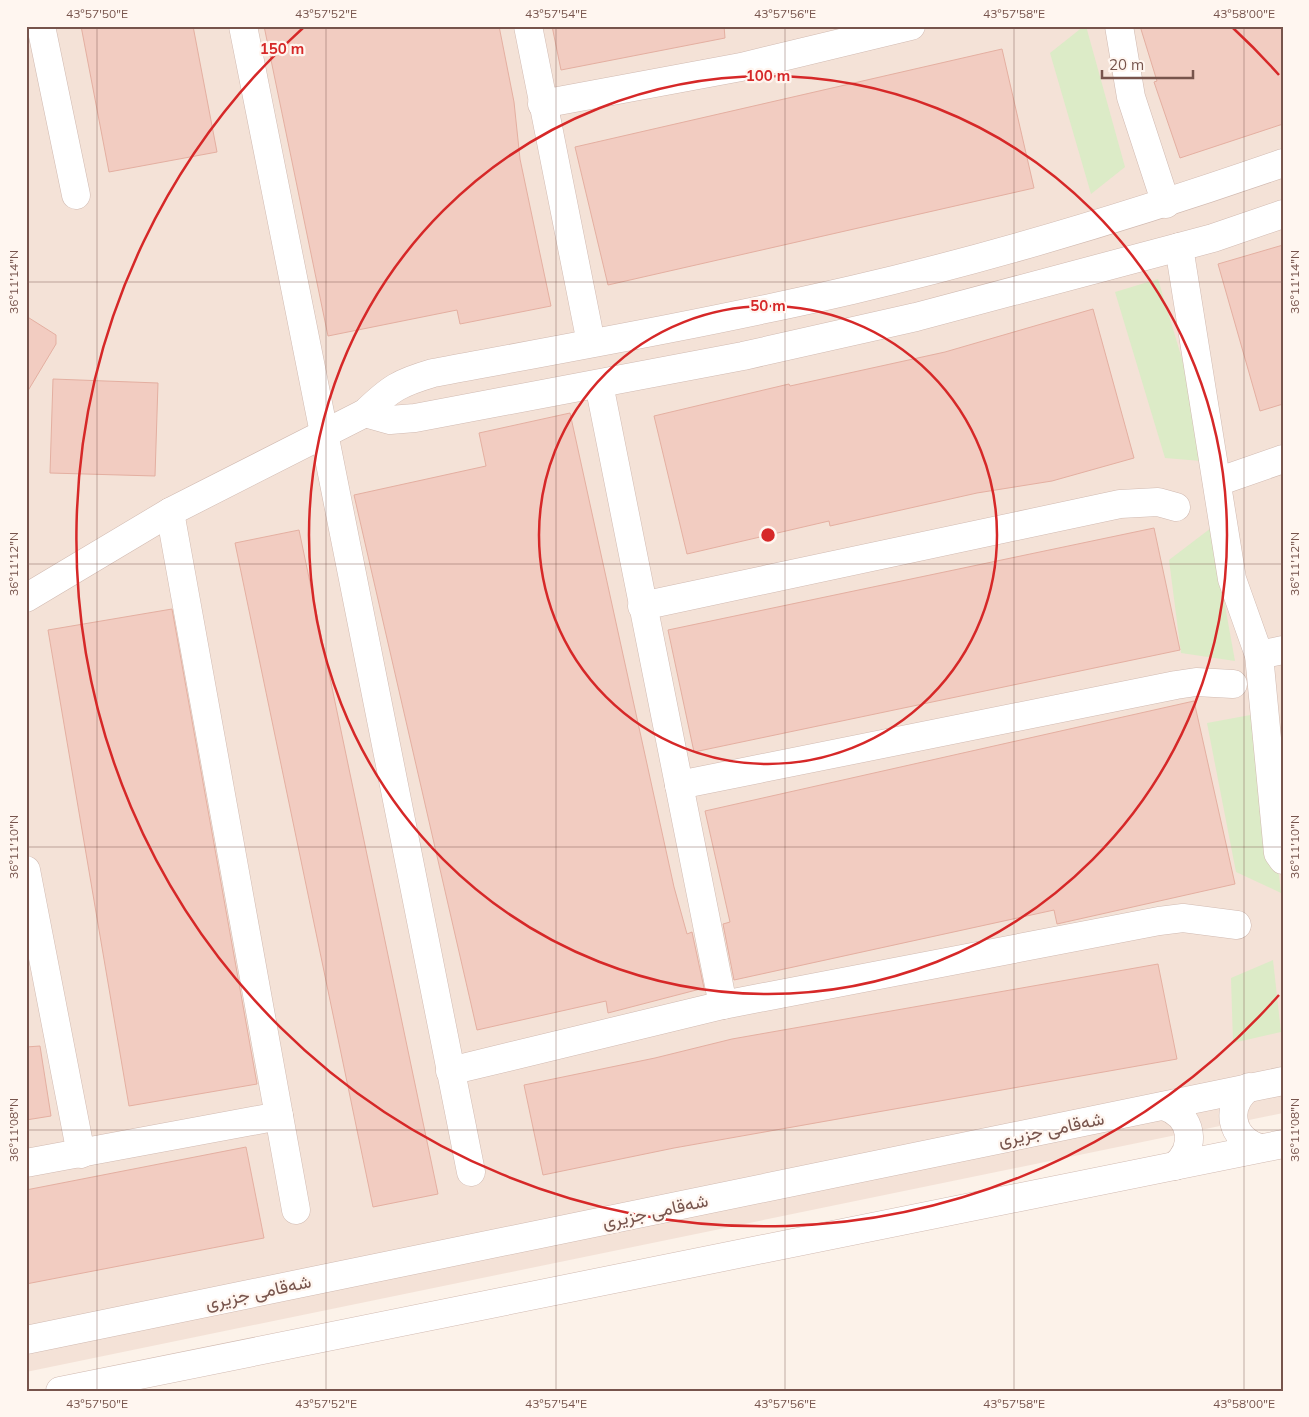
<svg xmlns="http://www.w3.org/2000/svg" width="1309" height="1417" font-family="Mulish,Vazirmatn,sans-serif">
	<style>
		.residential { fill: #f4e2d7 }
		.green { fill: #dcebc7 }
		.building { fill: #f2ccc1; stroke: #e4afa1 }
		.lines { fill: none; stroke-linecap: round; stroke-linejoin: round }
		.minor-casing { stroke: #d1bab1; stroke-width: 29 }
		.minor { stroke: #fff; stroke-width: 28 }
		.ticks { fill: none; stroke: #77544c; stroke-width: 1; stroke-opacity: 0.45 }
		.ring { fill: none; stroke: #d62828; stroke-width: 2.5 }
		.labels { text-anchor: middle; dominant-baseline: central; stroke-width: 4.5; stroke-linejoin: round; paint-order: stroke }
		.street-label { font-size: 18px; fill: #77544c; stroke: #fff6f0 }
		.centre { fill: #d62828; stroke: #fff6f0; stroke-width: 2.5 }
		.ring-label { font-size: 15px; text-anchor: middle; font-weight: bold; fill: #d62828; stroke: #fff6f0; stroke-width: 4.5; stroke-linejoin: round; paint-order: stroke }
		.neatline { fill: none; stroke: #77544c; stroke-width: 2 }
		.ticks-label { font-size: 12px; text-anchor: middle; fill: #77544c }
	</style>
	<rect width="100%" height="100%" fill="#fcf2e9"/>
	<path class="residential" d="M26 26H1283V1113L26 1372Z"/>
	<g class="green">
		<path d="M1084 26H1086L1125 167 1091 194 1050 53Z"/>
		<path d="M1158 279 1213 462 1165 458 1115 292Z"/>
		<path d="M1211 528 1235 661 1181 653 1169 560Z"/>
		<path d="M1261 713 1281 893 1236 872 1207 723Z"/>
		<path d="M1273 960 1281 1032 1233 1043 1231 978Z"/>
	</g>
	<g class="building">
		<path d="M81 26H193L217 152 109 172Z"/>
		<path d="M264 26H499L514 102 520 159 551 306 460 324 457 310 328 336Z"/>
		<path d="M552 26H724L725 38 561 70Z"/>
		<path d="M1140 26H1283V124L1180 158 1154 82 1157 81Z"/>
		<path d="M1002 49 1034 188 608 285 575 147Z"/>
		<path d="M1283 245V404L1260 411 1218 264Z"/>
		<path d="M1093 309 1134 458 1052 481 977 493 830 526 829 521 687 554 654 416 789 384 790 386 945 352Z"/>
		<path d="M26 316 56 335V344L26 394Z"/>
		<path d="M53 379 158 383 155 476 50 473Z"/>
		<path d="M570 413 674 887 687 934 692 932 704 988 608 1013 606 1001 477 1030 354 495 486 466 479 433Z"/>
		<path d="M1154 528 1180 650 694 752 668 630Z"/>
		<path d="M299 530 438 1194 373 1207 235 543Z"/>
		<path d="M172 609 257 1084 129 1106 48 630Z"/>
		<path d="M1194 701 1235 884 1057 924 1054 910 734 980 723 924 730 922 705 811Z"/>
		<path d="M1158 964 1177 1059 674 1148 543 1175 524 1085 655 1058 732 1039Z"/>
		<path d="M40 1046 51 1116 26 1120V1047Z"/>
		<path d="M246 1147 264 1238 26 1284V1190Z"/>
	</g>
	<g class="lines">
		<defs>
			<g id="minor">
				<path d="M41 26 76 195"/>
				<path d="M243 26 471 1172"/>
				<path d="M528 26 591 343"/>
				<path d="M1119 26 1131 97 1166 204"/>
				<path d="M542 104 741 67 911 26"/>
				<path d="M1179 247 1232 579 1259 655 1278 853 1283 860"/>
				<path d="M599 384 723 1005"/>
				<path d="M365 413 390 420 415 418 743 356 916 317 1213 238 1283 214"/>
				<path d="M1217 482 1283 459"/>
				<path d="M26 598 170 512 365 413C391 388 399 383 433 373 573 347 713 322 852 290 998 256 1142 212 1283 163"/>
				<path d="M642 606 1120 504 1158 502 1176 507"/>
				<path d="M1259 655 1283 650"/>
				<path d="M679 785 1176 685 1196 682 1233 684"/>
				<path d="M26 870 81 1154"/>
				<path d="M450 1071 723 1005 1159 921 1183 918 1237 925"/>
				<path d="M1249 1087C1224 1106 1230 1139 1260 1148"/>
				<path d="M1164 1106C1193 1116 1197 1147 1175 1166"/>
				<path d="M279 1116 296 1210"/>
				<path d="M26 1163 279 1116 170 512"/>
				<path d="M26 1340 1283 1081"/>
				<path d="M60 1391 1283 1144"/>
			</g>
		</defs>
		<use href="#minor" class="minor-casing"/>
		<use href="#minor" class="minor"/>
	</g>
	<path class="ticks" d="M97 26V1391M326 26V1391M556 26V1391M785 26V1391M1014 26V1391M1244 26V1391M26 282H1283M26 564H1283M26 847H1283M26 1130H1283"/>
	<g class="ring">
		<circle cx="768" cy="535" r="229"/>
		<circle cx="768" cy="535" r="459"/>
		<path d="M1279 995A688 688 0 1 1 303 28M1233 28A688 688 0 0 1 1279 75"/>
	</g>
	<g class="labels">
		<g class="street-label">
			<text transform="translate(1051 1129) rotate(-12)">شەقامی جزیری</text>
			<text transform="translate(655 1211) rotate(-12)">شەقامی جزیری</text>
			<text transform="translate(258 1292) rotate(-12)">شەقامی جزیری</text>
		</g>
	</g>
	<circle cx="768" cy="535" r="8" class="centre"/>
	<g class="ring-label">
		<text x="282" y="54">150 m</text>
		<text x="768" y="81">100 m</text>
		<text x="768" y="311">50 m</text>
	</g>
	<rect width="1309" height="1417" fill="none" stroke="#fff6f0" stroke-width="55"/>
	<path d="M1102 70v8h91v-8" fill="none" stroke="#77544c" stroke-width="2.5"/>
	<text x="1109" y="70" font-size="15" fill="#77544c" stroke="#fff6f0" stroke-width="4" paint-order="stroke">20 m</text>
	<rect x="28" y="28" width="1254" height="1362" class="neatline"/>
	<g class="ticks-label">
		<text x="97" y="18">43°57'50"E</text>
		<text x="326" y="18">43°57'52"E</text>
		<text x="556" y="18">43°57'54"E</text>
		<text x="785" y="18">43°57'56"E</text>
		<text x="1014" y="18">43°57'58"E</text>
		<text x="1244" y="18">43°58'00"E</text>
		<text transform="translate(14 282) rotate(-90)" y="4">36°11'14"N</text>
		<text transform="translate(1295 282) rotate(-90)" y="4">36°11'14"N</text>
		<text transform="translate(14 564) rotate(-90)" y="4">36°11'12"N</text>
		<text transform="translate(1295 564) rotate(-90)" y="4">36°11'12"N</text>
		<text transform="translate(14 847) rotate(-90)" y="4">36°11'10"N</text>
		<text transform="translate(1295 847) rotate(-90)" y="4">36°11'10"N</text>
		<text transform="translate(14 1130) rotate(-90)" y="4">36°11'08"N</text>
		<text transform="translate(1295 1130) rotate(-90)" y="4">36°11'08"N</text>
		<text x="97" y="1408">43°57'50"E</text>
		<text x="326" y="1408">43°57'52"E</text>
		<text x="556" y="1408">43°57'54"E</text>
		<text x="785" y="1408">43°57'56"E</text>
		<text x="1014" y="1408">43°57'58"E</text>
		<text x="1244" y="1408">43°58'00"E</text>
	</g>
</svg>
